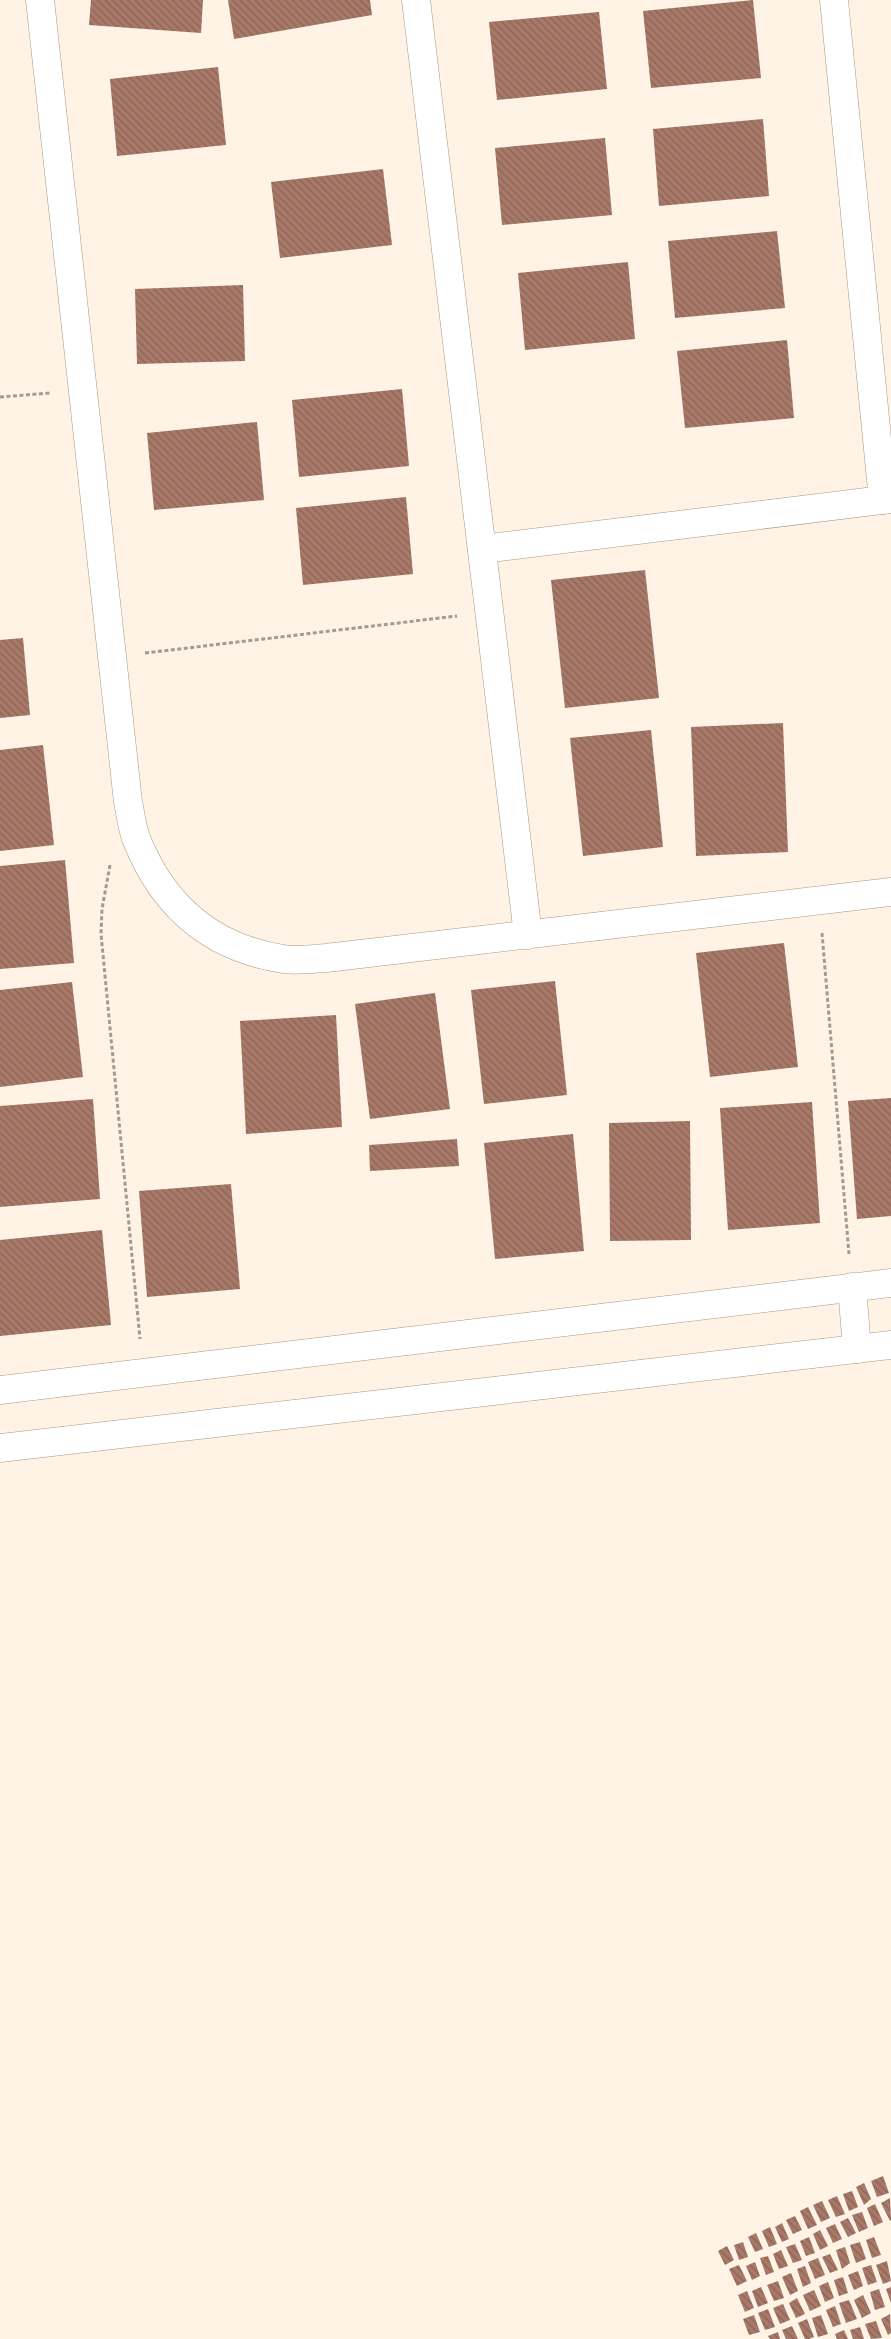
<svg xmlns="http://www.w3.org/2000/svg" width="891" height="2339" font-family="Signika,sans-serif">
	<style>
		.building { fill: url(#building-back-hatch) }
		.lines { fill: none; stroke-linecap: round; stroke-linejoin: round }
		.minor-casing { stroke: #aa9884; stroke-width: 29 }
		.path { stroke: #a49a8f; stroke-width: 3; stroke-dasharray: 4 2.5; stroke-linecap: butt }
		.minor { stroke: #fff; stroke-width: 28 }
	</style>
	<defs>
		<pattern id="building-back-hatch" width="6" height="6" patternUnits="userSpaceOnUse" patternTransform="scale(1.25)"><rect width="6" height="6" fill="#a87969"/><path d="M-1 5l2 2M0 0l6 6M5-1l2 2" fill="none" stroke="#896355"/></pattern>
	</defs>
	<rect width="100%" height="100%" fill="#fff3e6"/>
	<g class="building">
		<path d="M91 0H203L201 33 89 25Z"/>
		<path d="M228 0H370L372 15 234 39Z"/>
		<path d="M753 0 761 78 651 88 643 11Z"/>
		<path d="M599 12 607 89 497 100 489 22Z"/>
		<path d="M218 67 226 145 117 156 110 79Z"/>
		<path d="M763 119 769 196 659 206 653 129Z"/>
		<path d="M605 138 612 215 502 225 495 148Z"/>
		<path d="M383 169 392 245 280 258 271 182Z"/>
		<path d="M777 231 785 308 675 318 668 241Z"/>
		<path d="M628 262 635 339 525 350 518 273Z"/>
		<path d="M243 285 245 361 137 364 135 289Z"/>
		<path d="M787 340 794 418 685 428 677 351Z"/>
		<path d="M402 389 409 466 299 477 292 400Z"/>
		<path d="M257 422 264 500 154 510 147 433Z"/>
		<path d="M406 497 413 574 303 585 296 508Z"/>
		<path d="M645 570 659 698 565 708 551 580Z"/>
		<path d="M23 638 30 715 0 718V640Z"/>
		<path d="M783 723 788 852 696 856 691 727Z"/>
		<path d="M651 730 663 847 583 856 570 738Z"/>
		<path d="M43 745 54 845 0 851V750Z"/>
		<path d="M65 860 74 963 0 969V866Z"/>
		<path d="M784 943 798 1067 710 1077 696 953Z"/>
		<path d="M555 981 567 1095 484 1104 471 990Z"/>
		<path d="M72 982 83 1077 0 1087V990Z"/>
		<path d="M435 993 450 1109 370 1119 355 1004Z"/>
		<path d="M336 1015 342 1127 246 1134 240 1021Z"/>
		<path d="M891 1098V1216L857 1219 848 1101Z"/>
		<path d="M93 1099 100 1199 0 1207V1106Z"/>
		<path d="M812 1102 820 1223 728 1230 720 1108Z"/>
		<path d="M690 1121 691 1240 610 1241 609 1123Z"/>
		<path d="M573 1134 584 1251 495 1259 484 1143Z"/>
		<path d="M457 1139 459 1166 370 1171 369 1145Z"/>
		<path d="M231 1184 240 1289 147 1297 139 1191Z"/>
		<path d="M102 1230 111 1325 0 1336V1240Z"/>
		<path d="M883 2176 889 2193 877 2197 871 2181Z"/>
		<path d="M864 2183 871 2199 864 2205 856 2187Z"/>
		<path d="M852 2191 858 2207 849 2211 843 2194Z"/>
		<path d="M837 2196 845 2214 836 2217 828 2200Z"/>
		<path d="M890 2198 891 2220 890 2221 881 2203Z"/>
		<path d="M822 2201 830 2218 821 2222 813 2205Z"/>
		<path d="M875 2204 883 2222 874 2226 867 2208Z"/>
		<path d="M808 2207 817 2225 808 2229 800 2211Z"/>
		<path d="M862 2212 868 2228 859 2232 852 2215Z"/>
		<path d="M795 2216 802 2230 793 2234 786 2220Z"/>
		<path d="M848 2218 856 2233 848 2237 840 2222Z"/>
		<path d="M782 2223 789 2239 782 2242 775 2227Z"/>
		<path d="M835 2224 842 2239 833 2243 826 2228Z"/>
		<path d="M770 2227 777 2244 769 2247 762 2231Z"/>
		<path d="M820 2230 828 2246 820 2250 813 2234Z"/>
		<path d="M756 2233 763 2249 755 2252 748 2237Z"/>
		<path d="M809 2237 815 2253 806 2256 800 2241Z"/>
		<path d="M874 2237 881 2255 872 2258 866 2240Z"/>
		<path d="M743 2242 748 2257 739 2260 734 2245Z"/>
		<path d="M860 2242 866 2259 856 2263 850 2245Z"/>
		<path d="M795 2244 802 2260 793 2263 786 2247Z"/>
		<path d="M727 2246 734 2260 725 2265 718 2251Z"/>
		<path d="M845 2247 850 2263 842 2269 836 2250Z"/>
		<path d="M781 2250 788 2266 779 2269 773 2254Z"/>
		<path d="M830 2254 838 2270 830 2273 822 2257Z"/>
		<path d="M768 2256 774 2272 766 2275 760 2258Z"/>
		<path d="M818 2258 825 2275 815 2279 808 2262Z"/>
		<path d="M887 2261 891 2281 883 2284 876 2265Z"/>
		<path d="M755 2262 760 2276 752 2280 746 2266Z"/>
		<path d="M739 2265 747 2281 737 2286 729 2269Z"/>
		<path d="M871 2265 877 2282 868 2285 862 2268Z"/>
		<path d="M805 2266 811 2283 803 2287 797 2269Z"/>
		<path d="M858 2271 863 2286 854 2290 848 2275Z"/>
		<path d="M791 2273 798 2291 790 2295 782 2277Z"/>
		<path d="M843 2277 848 2293 839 2296 834 2280Z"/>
		<path d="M778 2281 784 2298 774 2301 767 2285Z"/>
		<path d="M828 2282 834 2298 825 2302 819 2286Z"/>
		<path d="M761 2287 768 2303 758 2307 752 2291Z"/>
		<path d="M891 2287V2303L886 2289Z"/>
		<path d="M879 2289 885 2307 875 2310 870 2292Z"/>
		<path d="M814 2290 821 2306 810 2311 803 2295Z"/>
		<path d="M747 2291 754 2308 745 2312 738 2295Z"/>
		<path d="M863 2295 871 2313 862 2318 854 2300Z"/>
		<path d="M797 2298 805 2314 796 2318 789 2303Z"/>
		<path d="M849 2300 857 2319 846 2323 839 2303Z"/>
		<path d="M783 2304 790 2320 780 2324 773 2308Z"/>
		<path d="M835 2306 841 2324 833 2327 826 2310Z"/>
		<path d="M768 2309 775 2327 765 2330 758 2313Z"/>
		<path d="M890 2314 891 2333 888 2335 881 2319Z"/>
		<path d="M754 2315 760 2332 749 2335 743 2319Z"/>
		<path d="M821 2315 828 2334 818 2337 812 2318Z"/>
		<path d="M807 2319 814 2337 809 2339H805L798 2323Z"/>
		<path d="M876 2321 882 2338 871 2339 865 2324Z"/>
		<path d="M792 2326 798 2339H786L782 2330Z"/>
		<path d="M860 2327 864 2339H853L850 2330Z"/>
		<path d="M844 2330 848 2339H837L835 2334Z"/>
		<path d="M778 2332 780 2339H770L768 2336Z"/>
	</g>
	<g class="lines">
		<defs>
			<g id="minor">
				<path d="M40 0 128 802C131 815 132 831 138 843 165 908 213 948 283 959 297 961 312 959 326 958L891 892"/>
				<path d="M416 0 528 935"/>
				<path d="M834 0 883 500"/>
				<path d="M482 549 891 499"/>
				<path d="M852 1287 857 1349"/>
				<path d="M0 1390 891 1283"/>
				<path d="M0 1448 891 1345"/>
			</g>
		</defs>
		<use href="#minor" class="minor-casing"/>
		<g class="path">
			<path d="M0 397 50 393"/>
			<path d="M145 653 457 616"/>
			<path d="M110 865 102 909 101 934 140 1339"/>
			<path d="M822 933 849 1254"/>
		</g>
		<use href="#minor" class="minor"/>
	</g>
</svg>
